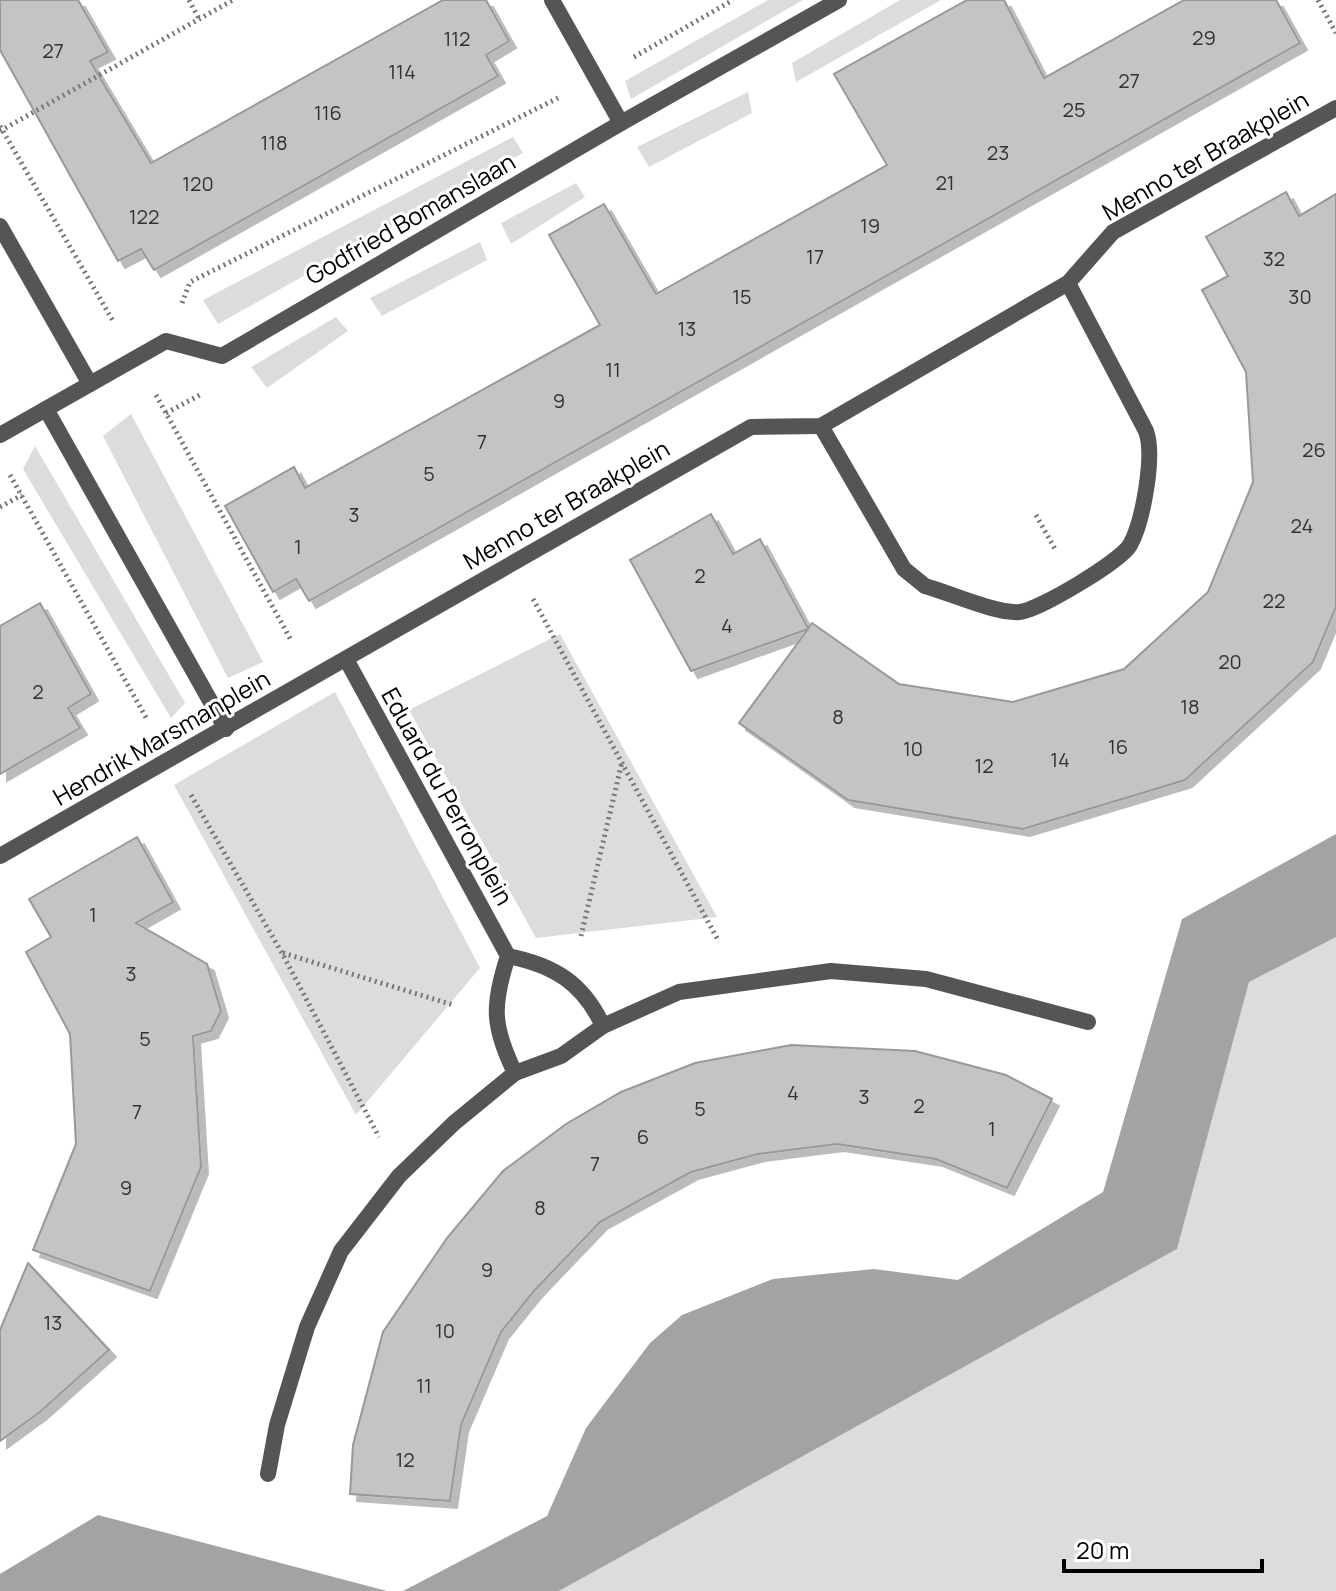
<svg xmlns="http://www.w3.org/2000/svg" width="1336" height="1591" font-family="Manrope,sans-serif">
	<style>
		.green { fill: #dcdcdc }
		.water { fill: #a3a3a3 }
		.building { fill: #c4c4c4; stroke: #999; stroke-width: 2; filter: url(#shadow) }
		.lines { fill: none; stroke-linecap: round; stroke-linejoin: round }
		.path { stroke: #777; stroke-width: 5; stroke-dasharray: 2 4; stroke-linecap: butt }
		.minor { stroke: #555; stroke-width: 16 }
		.labels { text-anchor: middle; dominant-baseline: central; stroke-width: 6; stroke-linejoin: round; paint-order: stroke }
		.number-label { font-size: 20px; fill: #313131 }
		.street-label { font-size: 24px; fill: #000; stroke: #fff }
	</style>
	<defs>
		<filter id="shadow"><feDropShadow dx="7" dy="7" stdDeviation="0" flood-color="#0004"/></filter>
	</defs>
	<rect width="100%" height="100%" fill="#fff"/>
	<g class="green">
		<path d="M768 0H803L631 99 625 81Z"/>
		<path d="M900 0H941L796 82 792 63Z"/>
		<path d="M748 92 752 113 649 167 637 147Z"/>
		<path d="M513 137 523 153 218 324 203 300Z"/>
		<path d="M576 183 585 197 511 244 501 223Z"/>
		<path d="M480 242 487 260 382 316 370 298Z"/>
		<path d="M336 317 348 331 267 388 251 367Z"/>
		<path d="M131 414 263 662 228 678 103 436Z"/>
		<path d="M35 446 185 703 171 718 23 469Z"/>
		<path d="M560 634 717 917 536 938 409 710Z"/>
		<path d="M335 692 480 968 356 1115 174 785Z"/>
		<path d="M1336 937V1591H559L1177 1249 1249 981Z"/>
	</g>
	<g class="water">
		<path d="M1336 834V937L1249 982 1177 1249 559 1591H403L547 1516 586 1428 650 1343 682 1315 773 1279 874 1269 958 1280 1103 1192 1182 919Z"/>
		<path d="M98 1515 387 1591H0V1574Z"/>
	</g>
	<g class="building">
		<path d="M0 0H78L108 52 90 61 151 163 443 0H486L509 41 486 55 498 76 154 270 141 249 118 261 0 50Z"/>
		<path d="M967 0H1004L1044 78 1184 0H1276L1300 43 309 601 296 579 273 592 225 506 294 467 305 488 600 325 549 235 604 204 656 294 887 165 834 74Z"/>
		<path d="M1286 192 1299 216 1336 194V607L1313 662 1185 780 1023 829 848 800 739 723 808 629 691 671 630 560 711 514 733 554 760 539 808 628 812 623 899 684 1013 702 1124 669 1208 592 1253 482 1246 372 1202 290 1228 276 1206 237Z"/>
		<path d="M40 603 91 694 68 708 80 728 0 774V626Z"/>
		<path d="M137 837 173 902 136 923 207 964 221 1011 211 1031 193 1036 201 1167 150 1291 33 1250 76 1144 70 1034 26 952 51 937 29 899Z"/>
		<path d="M791 1045 915 1051 1006 1075 1052 1099 1007 1188 936 1159 837 1144 758 1154 691 1172 600 1222 534 1291 501 1332 461 1425 450 1501 350 1494 353 1445 383 1332 447 1238 503 1171 566 1124 621 1092 695 1063Z"/>
		<path d="M28 1263 109 1350 40 1412 0 1441V1330Z"/>
	</g>
	<g class="lines">
		<g class="path">
			<path d="M189 0 199 19"/>
			<path d="M1318 0 1336 33"/>
			<path d="M634 57 733 0"/>
			<path d="M0 126 113 321"/>
			<path d="M0 131 233 0"/>
			<path d="M182 303 190 282 558 98"/>
			<path d="M156 395 292 642"/>
			<path d="M166 413 200 395"/>
			<path d="M10 475 148 721"/>
			<path d="M0 507 22 495"/>
			<path d="M1036 515 1055 549"/>
			<path d="M533 599 719 942"/>
			<path d="M191 795 282 953 379 1137"/>
			<path d="M581 936 622 762"/>
			<path d="M283 953 453 1005"/>
		</g>
		<g class="minor">
			<path d="M552 0 621 123"/>
			<path d="M0 226 90 384"/>
			<path d="M46 409 226 729"/>
			<path d="M821 426 904 569 925 586C950 593 996 614 1020 612 1039 610 1121 561 1130 545 1143 522 1155 455 1146 431L1068 283"/>
			<path d="M0 435 166 341 222 356 621 123 839 0"/>
			<path d="M346 659 508 956C492 1005 492 1026 515 1073"/>
			<path d="M0 856 751 427 821 426 1068 283 1113 232 1336 108"/>
			<path d="M508 956C554 965 583 983 603 1026"/>
			<path d="M268 1474 277 1425 307 1327 341 1251 399 1176 454 1123 515 1073 561 1056 603 1026 679 992 831 971 926 979 1088 1022"/>
		</g>
	</g>
	<g class="labels">
		<g class="number-label">
			<text x="1204" y="37">29</text>
			<text x="457" y="38">112</text>
			<text x="53" y="50">27</text>
			<text x="402" y="71">114</text>
			<text x="1129" y="80">27</text>
			<text x="1074" y="109">25</text>
			<text x="328" y="112">116</text>
			<text x="274" y="142">118</text>
			<text x="998" y="152">23</text>
			<text x="945" y="182">21</text>
			<text x="198" y="183">120</text>
			<text x="144" y="216">122</text>
			<text x="870" y="225">19</text>
			<text x="815" y="256">17</text>
			<text x="1274" y="258">32</text>
			<text x="742" y="296">15</text>
			<text x="1300" y="296">30</text>
			<text x="687" y="328">13</text>
			<text x="613" y="369">11</text>
			<text x="559" y="400">9</text>
			<text x="482" y="441">7</text>
			<text x="1314" y="449">26</text>
			<text x="429" y="473">5</text>
			<text x="354" y="514">3</text>
			<text x="1302" y="525">24</text>
			<text x="298" y="546">1</text>
			<text x="700" y="575">2</text>
			<text x="1274" y="600">22</text>
			<text x="727" y="625">4</text>
			<text x="1230" y="661">20</text>
			<text x="38" y="691">2</text>
			<text x="1190" y="706">18</text>
			<text x="838" y="716">8</text>
			<text x="1118" y="746">16</text>
			<text x="913" y="748">10</text>
			<text x="1060" y="759">14</text>
			<text x="984" y="765">12</text>
			<text x="93" y="914">1</text>
			<text x="131" y="973">3</text>
			<text x="145" y="1038">5</text>
			<text x="793" y="1092">4</text>
			<text x="864" y="1096">3</text>
			<text x="919" y="1105">2</text>
			<text x="700" y="1108">5</text>
			<text x="137" y="1111">7</text>
			<text x="992" y="1128">1</text>
			<text x="643" y="1136">6</text>
			<text x="595" y="1163">7</text>
			<text x="126" y="1187">9</text>
			<text x="540" y="1207">8</text>
			<text x="487" y="1269">9</text>
			<text x="53" y="1322">13</text>
			<text x="445" y="1330">10</text>
			<text x="424" y="1385">11</text>
			<text x="405" y="1459">12</text>
		</g>
		<g class="street-label">
			<text transform="translate(1205 155) rotate(-30)">Menno ter Braakplein</text>
			<text transform="translate(410 218) rotate(-30)">Godfried Bomanslaan</text>
			<text transform="translate(566 504) rotate(-30)">Menno ter Braakplein</text>
			<text transform="translate(161 737) rotate(-30)">Hendrik Marsmanplein</text>
			<text transform="translate(448 796) rotate(61)">Eduard du Perronplein</text>
		</g>
	</g>
	<path d="M1064 1559v12h198v-12" fill="none" stroke="#000000" stroke-width="4"/>
	<text x="1076" y="1559" font-size="24" fill="#000000" stroke="#ffffff" stroke-width="6" paint-order="stroke">20 m</text>
</svg>
